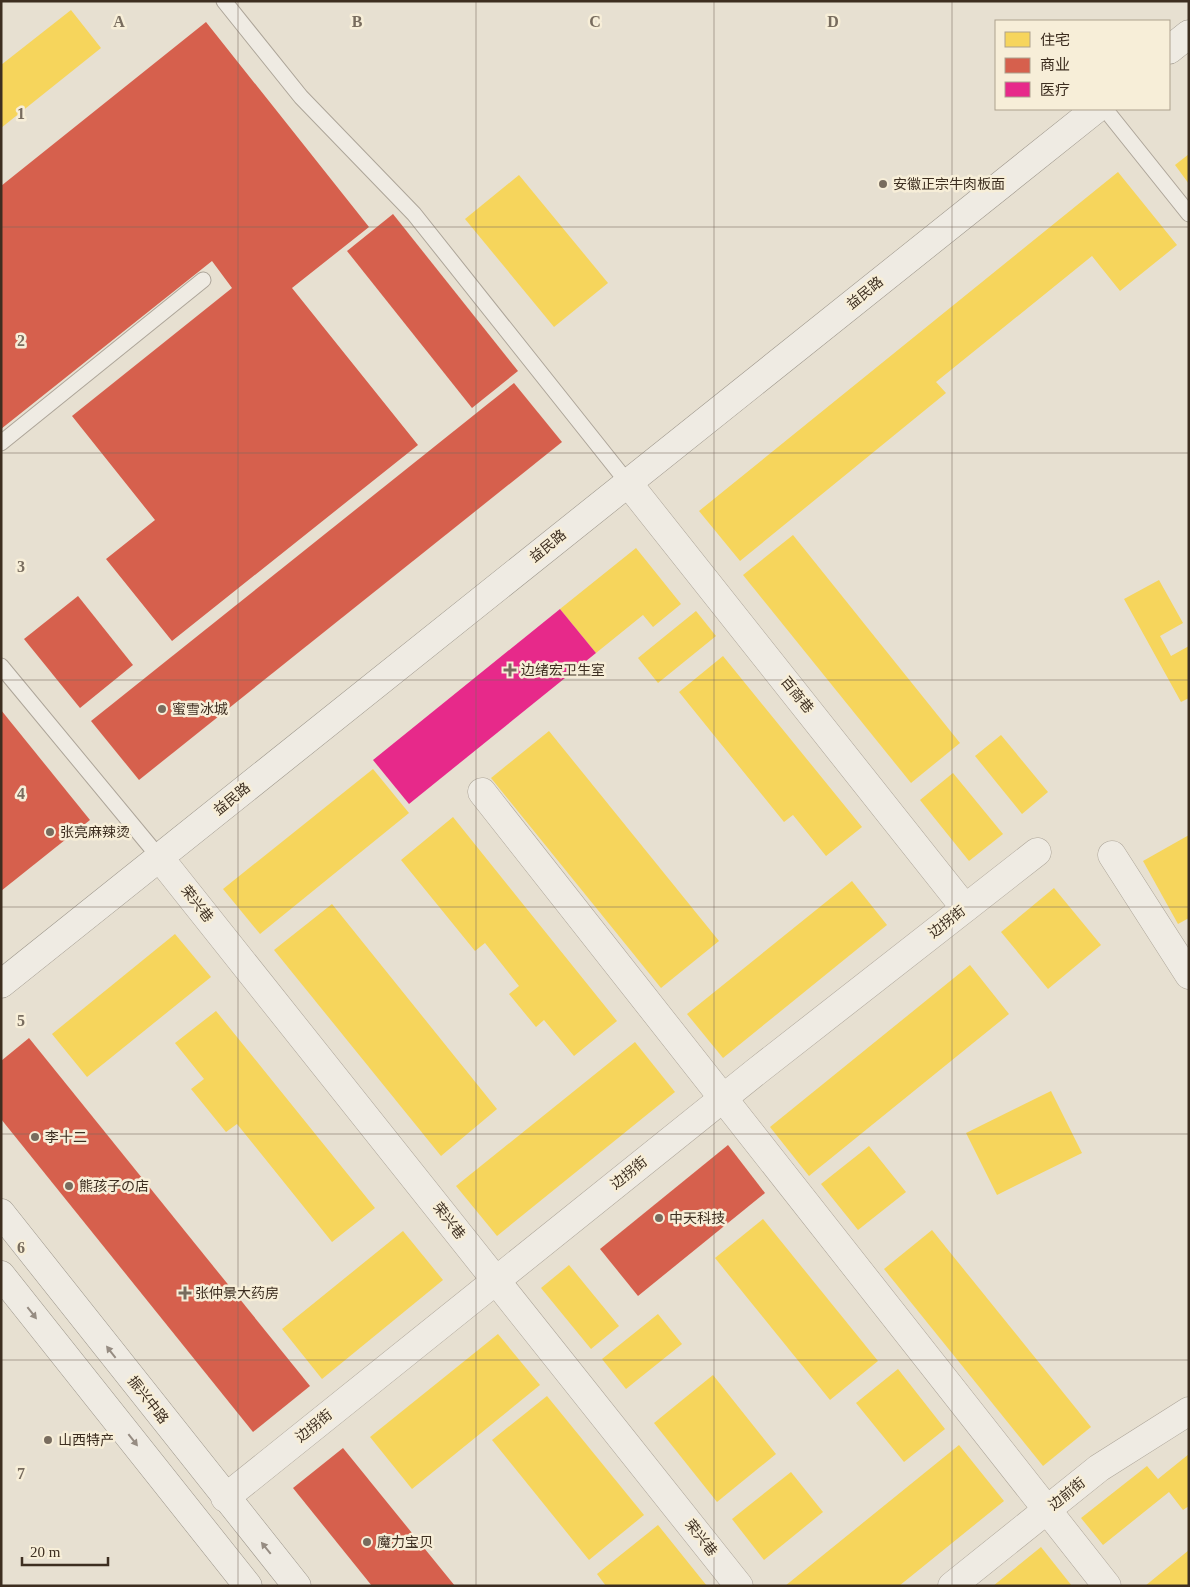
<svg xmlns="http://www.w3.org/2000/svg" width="1190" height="1587" font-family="'Times New Roman','Noto Sans SC','Noto Sans JP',serif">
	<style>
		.homes { fill: #f6d55c }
		.shops { fill: #d6604d }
		.health { fill: #e7298a }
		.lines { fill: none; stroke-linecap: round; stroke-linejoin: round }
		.lane-casing { stroke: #ada599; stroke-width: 17 }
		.street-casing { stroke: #ada599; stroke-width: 29 }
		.secondary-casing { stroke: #9c958a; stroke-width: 29 }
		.lane { stroke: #efebe3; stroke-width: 15 }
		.street { stroke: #efebe3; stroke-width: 28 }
		.secondary { stroke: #efebe3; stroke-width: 28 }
		.oneway { fill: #968c82 }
		.grid { fill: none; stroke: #786c5e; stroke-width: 1; stroke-opacity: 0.55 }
		.poi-dot { fill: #786c5e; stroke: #f7eed8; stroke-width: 2 }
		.labels { text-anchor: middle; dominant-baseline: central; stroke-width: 5; stroke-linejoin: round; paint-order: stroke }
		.poi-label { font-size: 14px; fill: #3d2e20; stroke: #f7eed8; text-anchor: start }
		.street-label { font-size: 14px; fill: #3d2e20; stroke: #f7eed8 }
		.grid-label { font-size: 16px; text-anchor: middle; font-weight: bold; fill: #786c5e; stroke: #f7eed8; stroke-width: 5; stroke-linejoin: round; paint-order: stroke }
	</style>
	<rect width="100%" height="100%" fill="#e7e0d1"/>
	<g class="homes">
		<path d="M71 10 101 48 1 128V65Z"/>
		<path d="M1189 154V184L1175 165Z"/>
		<path d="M1118 172 1177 245 1120 291 1092 256 936 382 946 393 740 561 699 511Z"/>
		<path d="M519 175 608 283 554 327 465 219Z"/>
		<path d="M793 535 960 743 911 783 743 575Z"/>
		<path d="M636 548 681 604 653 627 643 615 596 653 560 609Z"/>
		<path d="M1159 580 1183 623 1160 636 1171 656 1189 646V698L1181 702 1124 599Z"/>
		<path d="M696 611 716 636 658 683 638 658Z"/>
		<path d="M723 656 862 827 826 856 793 815 784 822 679 692Z"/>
		<path d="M549 731 719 941 661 988 491 778Z"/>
		<path d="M1001 735 1048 792 1022 814 975 756Z"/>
		<path d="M373 769 409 813 260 934 223 889Z"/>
		<path d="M953 773 1003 834 969 861 920 800Z"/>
		<path d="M453 817 617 1021 574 1056 544 1020 536 1027 509 994 519 986 485 943 475 951 401 860Z"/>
		<path d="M1189 835V918L1178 924 1143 861Z"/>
		<path d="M852 881 887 925 723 1058 687 1014Z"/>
		<path d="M1054 888 1101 945 1048 989 1001 932Z"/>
		<path d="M332 904 497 1109 441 1156 274 950Z"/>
		<path d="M175 934 211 977 87 1077 52 1034Z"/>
		<path d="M970 965 1009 1014 809 1176 770 1127Z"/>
		<path d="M216 1011 375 1208 332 1242 237 1124 226 1132 191 1089 204 1079 175 1043Z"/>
		<path d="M635 1042 675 1092 497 1236 456 1186Z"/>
		<path d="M1051 1091 1082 1153 997 1195 966 1133Z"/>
		<path d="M869 1146 906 1192 858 1230 821 1184Z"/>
		<path d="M763 1219 878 1361 830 1400 715 1258Z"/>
		<path d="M932 1230 1091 1427 1043 1466 884 1269Z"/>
		<path d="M403 1231 443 1280 322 1379 282 1329Z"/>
		<path d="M569 1265 619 1326 591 1349 541 1288Z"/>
		<path d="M658 1314 682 1344 626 1389 602 1359Z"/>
		<path d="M498 1334 540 1385 412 1489 370 1437Z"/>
		<path d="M898 1369 945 1429 904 1462 856 1403Z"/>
		<path d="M713 1375 776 1454 717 1502 654 1423Z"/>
		<path d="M547 1396 644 1515 589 1560 492 1440Z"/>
		<path d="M959 1445 1004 1501 899 1586H785Z"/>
		<path d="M1189 1454V1506L1183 1510 1169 1492 1103 1545 1081 1518 1147 1466 1158 1479Z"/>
		<path d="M791 1472 823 1512 764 1560 732 1519Z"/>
		<path d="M658 1525 707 1586H606L597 1574Z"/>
		<path d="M1041 1547 1072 1586H993Z"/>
		<path d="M1189 1550V1586H1145Z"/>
	</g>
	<g class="shops">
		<path d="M206 22 369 227 292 288 418 445 172 641 106 559 155 520 72 416 232 288 212 261 1 429V186Z"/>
		<path d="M393 214 518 371 472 408 347 251Z"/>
		<path d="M514 383 562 442 139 780 91 721Z"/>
		<path d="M78 596 133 665 80 708 24 639Z"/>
		<path d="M1 710 90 820 1 891Z"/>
		<path d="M29 1038 310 1386 253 1432 1 1119V1061Z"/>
		<path d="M728 1145 765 1193 638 1296 600 1249Z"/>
		<path d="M343 1448 455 1586H372L293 1488Z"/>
	</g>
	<path class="health" d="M560 609 596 653 409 804 373 760Z"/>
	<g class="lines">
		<defs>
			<g id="lane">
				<path d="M224 1 301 97 414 214 628 483"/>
				<path d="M1105 109 1189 214"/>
				<path d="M1 443 203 280"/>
				<path d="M1 666 159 857"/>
			</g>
			<g id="street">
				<path d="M628 483 965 908"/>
				<path d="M482 792 1107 1586"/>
				<path d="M1112 855 1189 975"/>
				<path d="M159 857 739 1586"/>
				<path d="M225 1498 757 1071 1037 852"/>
				<path d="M952 1586 1099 1468 1189 1411"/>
			</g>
			<g id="secondary">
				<path d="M1169 50 1189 34"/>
				<path d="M1 984 1096 109"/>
				<path d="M1 1213 297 1586"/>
				<path d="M1 1275 248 1586"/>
			</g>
		</defs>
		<use href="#lane" class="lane-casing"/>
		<use href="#street" class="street-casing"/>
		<use href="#secondary" class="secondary-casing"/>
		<use href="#lane" class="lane"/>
		<use href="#street" class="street"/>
		<use href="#secondary" class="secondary"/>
	</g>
	<defs><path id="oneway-solid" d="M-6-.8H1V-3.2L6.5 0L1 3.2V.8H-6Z" transform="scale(1.25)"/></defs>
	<g class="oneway">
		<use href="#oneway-solid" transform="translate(32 1313) rotate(52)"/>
		<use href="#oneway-solid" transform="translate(111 1352) rotate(-128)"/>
		<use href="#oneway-solid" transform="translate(133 1440) rotate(52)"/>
		<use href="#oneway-solid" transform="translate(266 1548) rotate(-129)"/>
	</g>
	<path class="grid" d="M238 1V1586M476 1V1586M714 1V1586M952 1V1586M1 227H1189M1 453H1189M1 680H1189M1 907H1189M1 1134H1189M1 1360H1189"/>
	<g class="poi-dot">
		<circle cx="883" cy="184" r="5"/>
		<path d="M507.5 662.5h5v5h5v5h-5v5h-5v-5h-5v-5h5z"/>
		<circle cx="162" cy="709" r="5"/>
		<circle cx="50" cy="832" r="5"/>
		<circle cx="35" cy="1137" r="5"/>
		<circle cx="69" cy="1186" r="5"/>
		<circle cx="659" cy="1218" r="5"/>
		<path d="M182.5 1285.5h5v5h5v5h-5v5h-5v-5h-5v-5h5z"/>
		<circle cx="48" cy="1440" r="5"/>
		<circle cx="367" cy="1542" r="5"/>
	</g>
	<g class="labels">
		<g class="poi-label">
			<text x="893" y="184">安徽正宗牛肉板面</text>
			<text x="521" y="670">边绪宏卫生室</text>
			<text x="172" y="709">蜜雪冰城</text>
			<text x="60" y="832">张亮麻辣烫</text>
			<text x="45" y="1137">李十二</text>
			<text x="79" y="1186">熊孩子の店</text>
			<text x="669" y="1218">中天科技</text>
			<text x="195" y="1293">张仲景大药房</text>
			<text x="58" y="1440">山西特产</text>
			<text x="377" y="1542">魔力宝贝</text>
		</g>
		<g class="street-label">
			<text transform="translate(865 293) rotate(-39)">益民路</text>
			<text transform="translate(548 546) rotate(-39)">益民路</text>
			<text transform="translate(797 695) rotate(51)">百商巷</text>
			<text transform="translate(232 799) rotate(-39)">益民路</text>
			<text transform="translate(197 904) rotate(52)">荣兴巷</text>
			<text transform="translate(947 922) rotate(-38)">边拐街</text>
			<text transform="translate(629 1173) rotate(-39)">边拐街</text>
			<text transform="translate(449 1221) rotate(52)">荣兴巷</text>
			<text transform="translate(148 1400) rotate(52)">振兴中路</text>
			<text transform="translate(314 1426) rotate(-39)">边拐街</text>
			<text transform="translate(1067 1494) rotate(-39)">边前街</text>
			<text transform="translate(701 1538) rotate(52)">荣兴巷</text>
		</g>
	</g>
	<g class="grid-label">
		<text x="119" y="27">A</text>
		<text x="357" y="27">B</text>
		<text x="595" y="27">C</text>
		<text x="833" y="27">D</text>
		<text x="21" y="119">1</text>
		<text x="21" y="346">2</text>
		<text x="21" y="572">3</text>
		<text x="21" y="799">4</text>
		<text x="21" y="1026">5</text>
		<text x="21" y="1253">6</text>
		<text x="21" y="1479">7</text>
	</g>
	<rect width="1190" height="1587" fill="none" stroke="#3d2e20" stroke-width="5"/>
	<rect x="995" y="20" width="175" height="90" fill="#f7eed8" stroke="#ada18e"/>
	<rect x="1005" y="32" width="25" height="15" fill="#f6d55c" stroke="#ada18e"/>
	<text x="1040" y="45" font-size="15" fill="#3d2e20">住宅</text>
	<rect x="1005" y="58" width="25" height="15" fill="#d6604d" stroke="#ada18e"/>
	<text x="1040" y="70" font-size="15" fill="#3d2e20">商业</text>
	<rect x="1005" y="82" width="25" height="15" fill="#e7298a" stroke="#ada18e"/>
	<text x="1040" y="95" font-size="15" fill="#3d2e20">医疗</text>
	<path d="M22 1557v8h86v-8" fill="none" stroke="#3d2e20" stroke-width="2.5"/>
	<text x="30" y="1557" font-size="15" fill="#3d2e20" stroke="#f7eed8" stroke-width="4" paint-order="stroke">20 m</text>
</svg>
